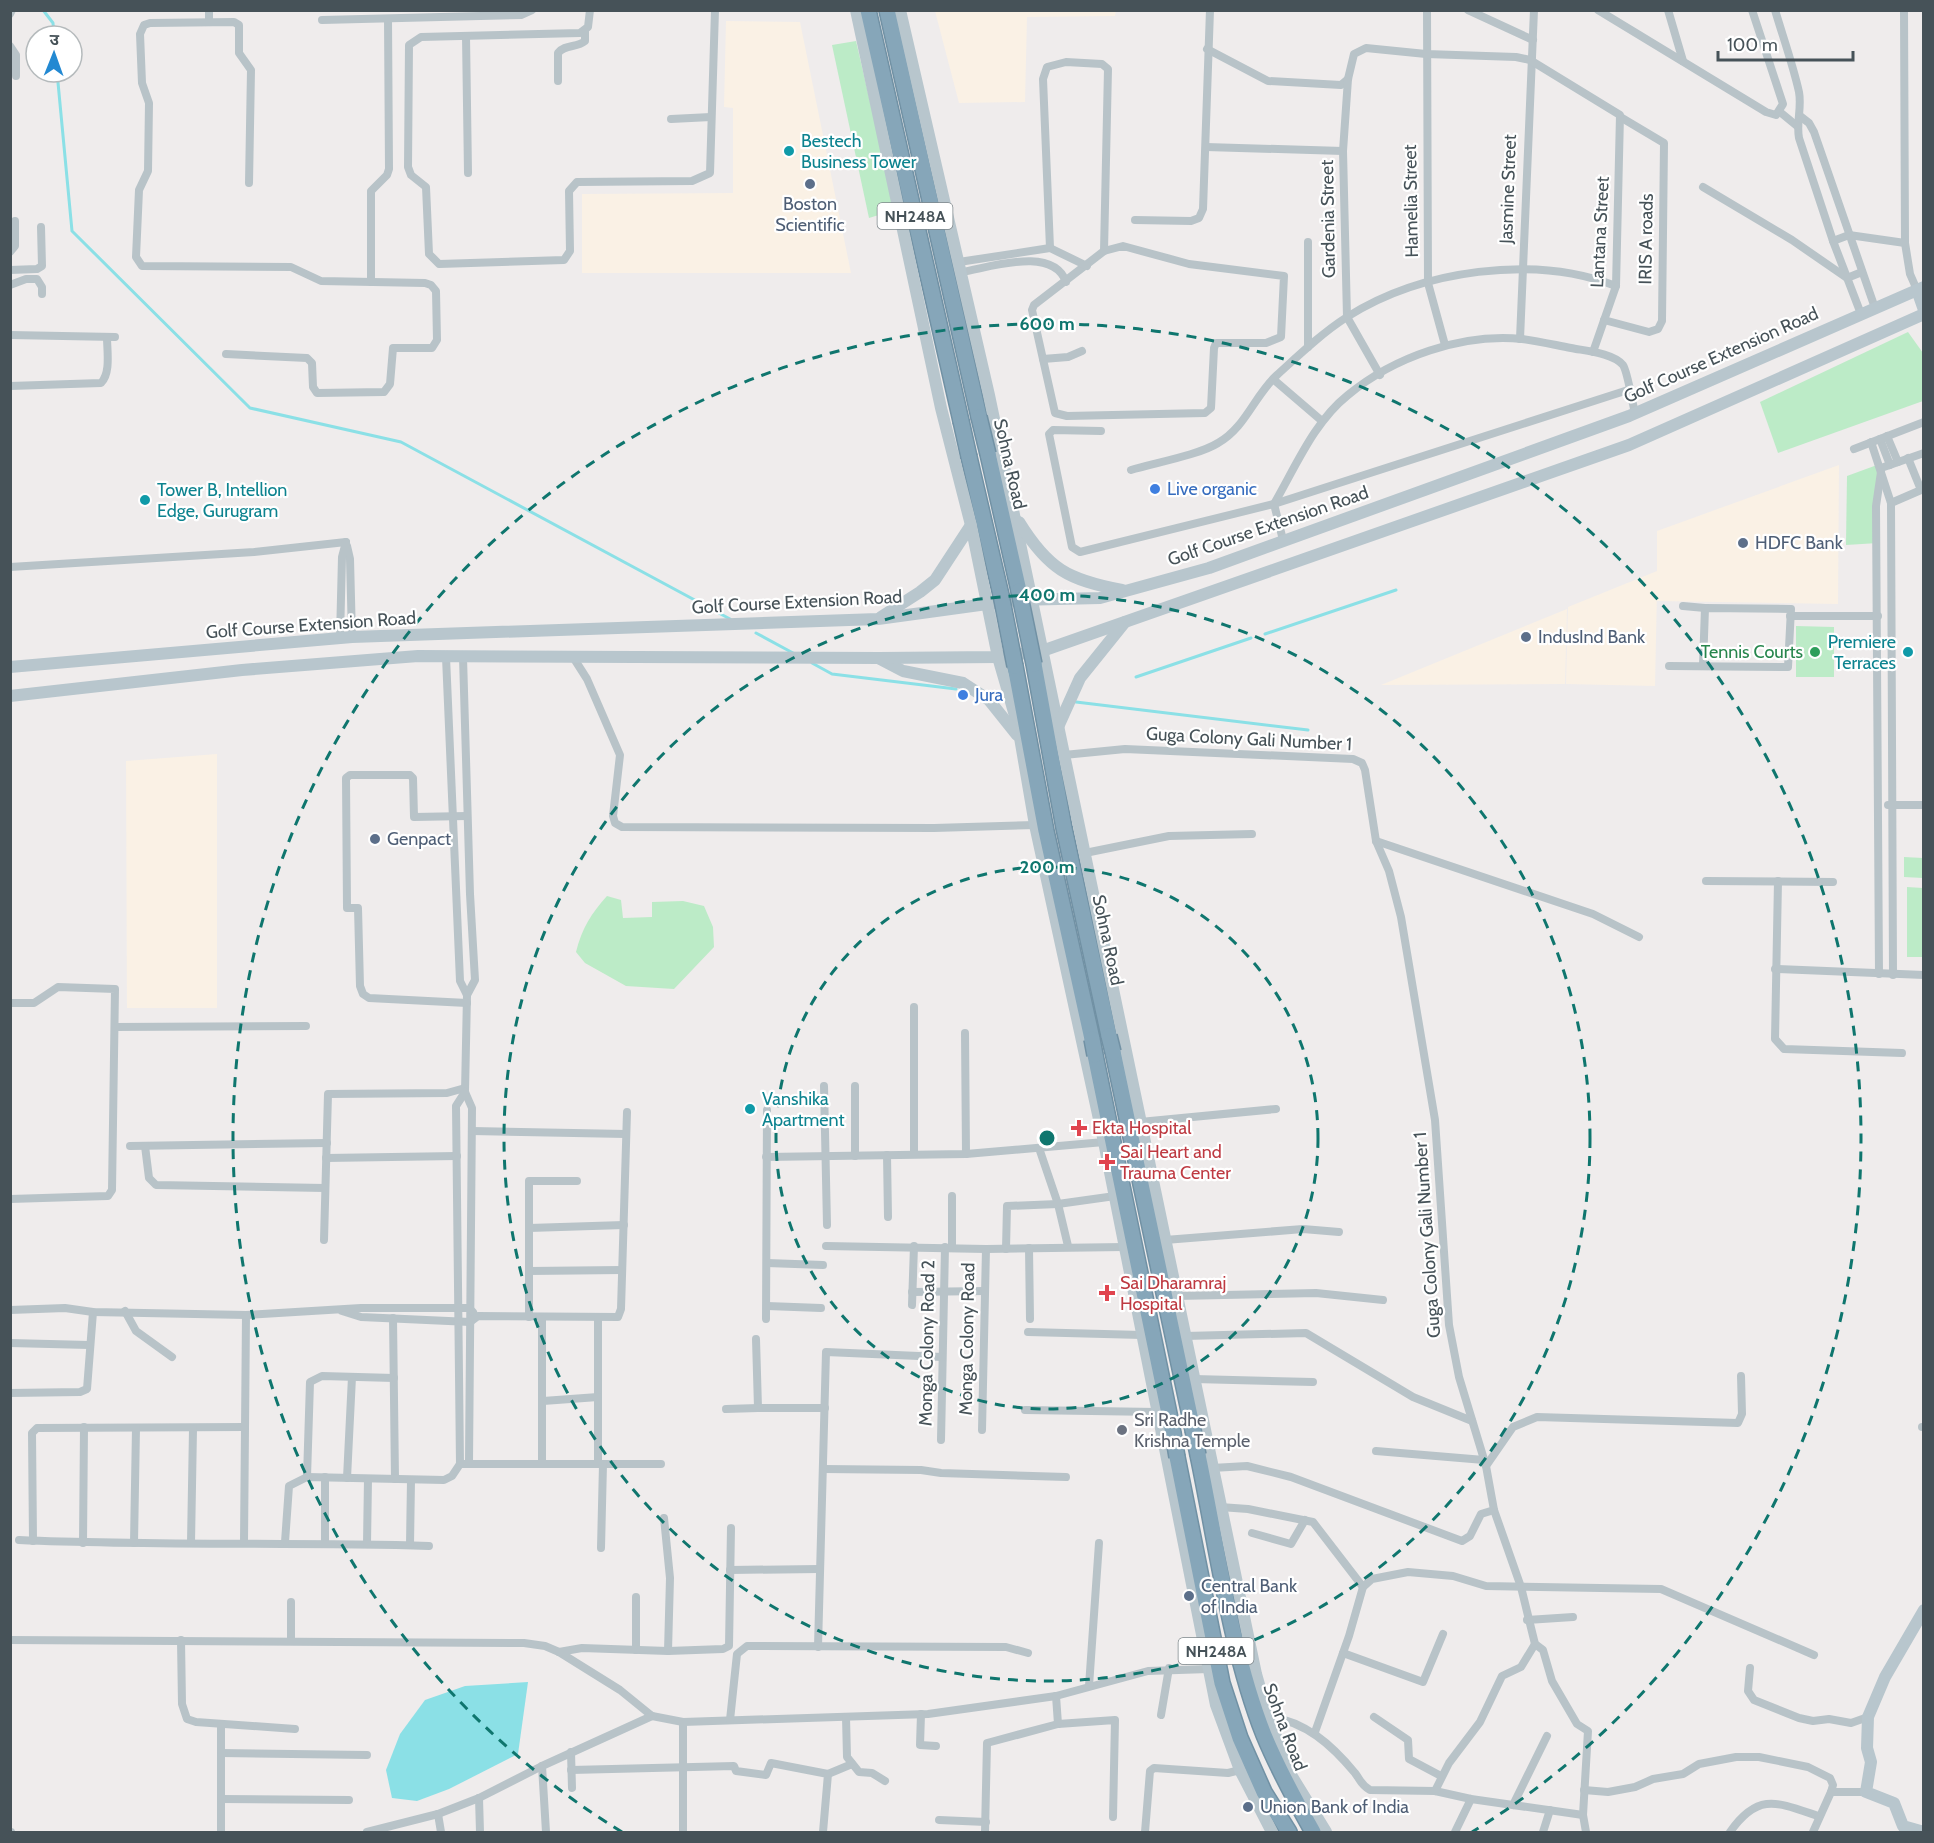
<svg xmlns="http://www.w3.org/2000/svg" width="1934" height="1843" font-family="Cabin,'Noto Sans Devanagari',sans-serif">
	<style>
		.commercial { fill: #faf1e5 }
		.green { fill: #bcebc7 }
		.water { fill: #8be0e6 }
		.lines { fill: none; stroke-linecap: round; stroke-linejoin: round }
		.stream { stroke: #8be0e6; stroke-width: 3 }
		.highway-casing { stroke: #7191a4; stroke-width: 18 }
		.street { stroke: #b8c3c8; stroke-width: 8 }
		.secondary { stroke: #b8c6cd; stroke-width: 12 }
		.highway { stroke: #86a6b9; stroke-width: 15 }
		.highway-bridge-casing { stroke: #7191a4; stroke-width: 18; stroke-linecap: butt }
		.highway-bridge { stroke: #86a6b9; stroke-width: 15 }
		.ring { fill: none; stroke: #0f766e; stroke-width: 3; stroke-dasharray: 10 8 }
		.culture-dot { fill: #0f9aa8; stroke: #fff; stroke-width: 2 }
		.service-dot { fill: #5c6f8a; stroke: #fff; stroke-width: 2 }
		.shop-dot { fill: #3f7fe0; stroke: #fff; stroke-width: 2 }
		.leisure-dot { fill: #2e9e5b; stroke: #fff; stroke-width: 2 }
		.health-dot { fill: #e0444e; stroke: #fff; stroke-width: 2 }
		.worship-dot { fill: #6b7280; stroke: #fff; stroke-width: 2 }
		.labels { text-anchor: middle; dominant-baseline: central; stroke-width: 4.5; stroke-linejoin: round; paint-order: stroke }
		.shield { fill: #fff; stroke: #7e868a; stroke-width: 1.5 }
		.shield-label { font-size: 16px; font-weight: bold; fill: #465258 }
		.culture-label { font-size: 18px; fill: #0d838f; stroke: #fff; text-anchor: start }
		.street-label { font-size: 18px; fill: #465258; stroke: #fff }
		.service-label { font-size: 18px; fill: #4e5e75; stroke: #fff; text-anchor: start }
		.shop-label { font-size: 18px; fill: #366cbe; stroke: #fff; text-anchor: start }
		.leisure-label { font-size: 18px; fill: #27864d; stroke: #fff; text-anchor: end }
		.health-label { font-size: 18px; fill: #be3a42; stroke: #fff; text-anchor: start }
		.worship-label { font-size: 18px; fill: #5b616d; stroke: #fff; text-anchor: start }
		.centre { fill: #0f766e; stroke: #fff; stroke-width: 3 }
		.ring-label { font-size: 18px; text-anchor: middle; font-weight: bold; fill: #0f766e; stroke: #fff; stroke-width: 4.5; stroke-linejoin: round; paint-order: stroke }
	</style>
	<rect width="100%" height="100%" fill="#efecec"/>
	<g class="commercial">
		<path d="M935 11 1116 10V11L1115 16 1027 17 1025 102 959 103Z"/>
		<path d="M726 21 800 22 851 273H582V194L733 193V108L724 107Z"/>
		<path d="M1839 465 1838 604 1657 601V590L1655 686 1566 684 1568 607 1657 571V531Z"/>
		<path d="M1567 609 1565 684 1381 685Z"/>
		<path d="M217 754V1008H127L126 761Z"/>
	</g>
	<g class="green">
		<path d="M856 41 895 210 869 218 832 45Z"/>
		<path d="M1908 332 1923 353V401L1778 453 1760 402Z"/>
		<path d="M1877 465 1878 543 1846 545 1847 476Z"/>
		<path d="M1796 626 1834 627V677H1796Z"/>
		<path d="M1904 857 1923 858V878L1904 877Z"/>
		<path d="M1907 887 1923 888V957H1907Z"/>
		<path d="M607 896 621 900 623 918 652 917V902L683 901 704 906 713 927 714 947 674 989 626 986 585 963 576 952C582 928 591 914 607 896Z"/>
	</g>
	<path class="water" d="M528 1682 518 1754 449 1789 417 1801 392 1798 386 1770 400 1734 425 1700 465 1686Z"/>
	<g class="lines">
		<g class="stream">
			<path d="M43 10 53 23 54 36"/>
			<path d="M57 72 72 231 250 408 401 442 730 619"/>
			<path d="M756 633 793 653"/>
			<path d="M1265 634 1396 590"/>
			<path d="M812 663 832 674 956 689"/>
			<path d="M1136 677 1251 638"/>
			<path d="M1076 702 1308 730"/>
		</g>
		<defs>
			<g id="highway">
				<path d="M868 10 961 421"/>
				<path d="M887 10 979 417"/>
				<path d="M988 454 1019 591"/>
				<path d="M969 457 1001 595"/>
				<path d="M1034 664 1064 828 1109 1036"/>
				<path d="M1015 666 1046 831 1092 1039"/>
				<path d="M1113 1052 1193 1430"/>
				<path d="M1095 1055 1173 1433"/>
				<path d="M1198 1455C1217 1545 1230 1649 1264 1735 1278 1769 1295 1800 1313 1832"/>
				<path d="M1177 1457 1222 1683 1240 1738 1264 1792 1289 1832"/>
			</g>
		</defs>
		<use href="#highway" class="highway-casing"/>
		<g class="street">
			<path d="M209 10V22"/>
			<path d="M590 10 588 27 580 33 421 37 409 45 408 167 411 175 426 187 429 254 439 264 564 260 570 251 569 191 577 182 692 181 710 173 715 10"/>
			<path d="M1427 10 1428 283 1445 345"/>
			<path d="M1468 10 1533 40"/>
			<path d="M1598 10 1766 112 1776 115 1783 104 1752 10"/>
			<path d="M1668 10 1683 61"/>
			<path d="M1775 10C1783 37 1793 65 1799 92 1802 108 1796 123 1799 138L1833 241 1861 314"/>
			<path d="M1904 10 1905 243 1910 274 1917 290"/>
			<path d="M10 14 12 10"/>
			<path d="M322 20 521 15 532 10"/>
			<path d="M466 36 468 173"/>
			<path d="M10 46 16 55V76"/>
			<path d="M1207 49 1268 81 1341 85 1348 79"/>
			<path d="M558 81V53C565 44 577 48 585 41V32"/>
			<path d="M1780 112 1797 126"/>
			<path d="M1800 116 1809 123 1814 132 1875 308"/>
			<path d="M671 119 711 117"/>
			<path d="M1206 147 1343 151"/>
			<path d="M1703 187 1792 240 1847 278 1862 272"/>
			<path d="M1135 220 1191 221 1199 218 1203 209 1210 10"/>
			<path d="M1833 241 1849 235 1905 243"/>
			<path d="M1123 246 1189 264 1284 276 1281 337 1266 343H1216L1214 348 1211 408 1205 413 1067 416 1055 413 1032 310 1034 305 1104 251Z"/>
			<path d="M1050 248 1043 79 1047 67 1066 62 1102 64 1108 69 1104 251"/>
			<path d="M10 252 15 246V221"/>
			<path d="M959 262 1050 248 1087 266"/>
			<path d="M10 270 37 269 42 266 41 227"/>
			<path d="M961 272C989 268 1053 245 1066 282"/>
			<path d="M371 282V191L387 175 389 169 388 19"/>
			<path d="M10 285 26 279H37L42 287V294"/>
			<path d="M1604 320 1649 332 1658 329 1662 321 1664 143 1622 118"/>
			<path d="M10 335 115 337"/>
			<path d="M1520 339 1534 10"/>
			<path d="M1308 347V242"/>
			<path d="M226 354 307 358 312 363 313 387 317 393 384 392 390 384 393 348H432L437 340 436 291 431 285 425 283 321 281 291 267 142 266 136 257 139 190 148 171 149 103 142 83 140 34 144 25 150 23 234 22 239 25V53L251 70 249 183"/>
			<path d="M1043 359 1068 357 1082 351"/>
			<path d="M1380 375 1347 317 1343 151 1348 79 1354 54 1366 48 1426 54 1516 57 1530 60 1620 115 1616 286 1593 352"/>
			<path d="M1273 379 1322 421"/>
			<path d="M10 386 101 383C111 373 107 351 107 337"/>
			<path d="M1101 431 1053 430 1049 434 1072 547 1080 552 1274 504 1628 390"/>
			<path d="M1887 436 1898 462"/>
			<path d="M1880 439 1890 465"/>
			<path d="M1871 442 1891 503 1893 975"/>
			<path d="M1854 449 1924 422"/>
			<path d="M1881 468 1924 453"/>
			<path d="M1131 470C1154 463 1199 455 1218 443 1246 427 1254 396 1277 375 1299 355 1322 333 1347 317 1421 270 1534 254 1616 286"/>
			<path d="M1891 503 1921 490 1908 458"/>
			<path d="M1283 540 1274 504C1296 466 1314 422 1348 395 1394 357 1462 333 1522 339 1538 341 1555 345 1571 348 1586 351 1613 353 1623 365 1628 373 1632 402 1635 413"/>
			<path d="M347 546 350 559 352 637"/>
			<path d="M10 567 254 552 346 542"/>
			<path d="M1683 606 1705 608"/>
			<path d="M1790 616H1878"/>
			<path d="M340 638 342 557 346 542"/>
			<path d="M446 657 460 981 467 995 465 1092 472 1108 469 1463"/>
			<path d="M463 657 470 894 475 980 467 995"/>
			<path d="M573 657 587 679 620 755 613 816 615 823 622 827 934 828 1035 825"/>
			<path d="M1669 666 1788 667 1791 609 1705 608 1703 665"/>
			<path d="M1064 755 1125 749 1353 759 1362 763 1365 770 1376 841 1389 871 1401 917 1435 1120 1449 1325 1459 1377 1486 1466 1494 1510 1521 1587 1535 1644 1543 1650 1552 1681 1577 1724 1588 1731 1583 1815 1586 1832"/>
			<path d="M1888 805H1924"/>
			<path d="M1376 841 1593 914 1639 937"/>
			<path d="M1085 853 1169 836 1252 834"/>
			<path d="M1706 881 1833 882"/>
			<path d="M1778 881 1775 1039 1784 1049 1902 1053"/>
			<path d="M1775 969 1924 975"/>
			<path d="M1879 974 1876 506 1881 472"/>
			<path d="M10 1003H34L58 987 115 989 112 1190 108 1196 10 1199"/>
			<path d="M467 1003 369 998 363 994 360 986 358 908H347L346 778 350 775H410L413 778 414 817 467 816"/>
			<path d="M914 1007V1154"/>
			<path d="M115 1027 306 1026"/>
			<path d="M965 1033 966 1154"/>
			<path d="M824 1086 827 1225"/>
			<path d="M855 1086V1156"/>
			<path d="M1140 1122 1276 1109"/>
			<path d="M472 1131 626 1134"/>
			<path d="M130 1146 327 1143"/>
			<path d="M145 1146 149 1178 156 1185 325 1188"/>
			<path d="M1039 1148 1058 1204 1068 1246"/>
			<path d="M887 1155 888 1217"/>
			<path d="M766 1157 966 1154 1104 1142"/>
			<path d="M326 1158 457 1156"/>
			<path d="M529 1228 624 1225"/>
			<path d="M324 1240 328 1094 447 1093 465 1088"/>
			<path d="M1165 1240 1303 1229 1339 1232"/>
			<path d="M826 1246 986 1249 1124 1247"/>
			<path d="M952 1247V1196"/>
			<path d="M1029 1248 1030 1319"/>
			<path d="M1006 1249 1007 1206 1058 1204 1115 1196"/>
			<path d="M767 1263 823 1265"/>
			<path d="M529 1271 622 1270"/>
			<path d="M912 1292 984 1291"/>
			<path d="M1176 1296 1316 1293 1383 1300"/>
			<path d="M912 1305 914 1246"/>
			<path d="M767 1306 821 1308"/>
			<path d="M10 1310 65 1308 93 1312 246 1315 361 1308H469L473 1312"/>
			<path d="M125 1311 136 1331 172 1357"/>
			<path d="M342 1311 361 1317 470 1322 478 1316 618 1317 621 1309 627 1112"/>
			<path d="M529 1317V1181H577"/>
			<path d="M393 1318 395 1479"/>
			<path d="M598 1318V1464"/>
			<path d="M766 1319 767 1110"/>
			<path d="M1028 1332 1142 1335"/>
			<path d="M1185 1336 1306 1333 1413 1397 1472 1421"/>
			<path d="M756 1339 758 1408H825"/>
			<path d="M10 1343 89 1345"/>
			<path d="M1194 1379 1313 1382"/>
			<path d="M10 1393 80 1392 87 1389 93 1312"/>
			<path d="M543 1401 598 1397"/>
			<path d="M726 1409 758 1408"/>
			<path d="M1025 1410 1157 1412"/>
			<path d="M1922 1427H1924"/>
			<path d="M982 1430 986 1249"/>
			<path d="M941 1440 945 1247"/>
			<path d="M1376 1451 1484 1460"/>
			<path d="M542 1463V1319"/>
			<path d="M460 1464 456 1106 465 1092"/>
			<path d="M1486 1466 1513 1427 1537 1417 1738 1423 1742 1414 1741 1376"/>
			<path d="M1212 1468 1247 1466 1291 1477 1462 1541 1470 1536 1481 1514 1494 1510"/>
			<path d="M824 1469 921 1470 941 1473 1066 1477"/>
			<path d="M307 1477 310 1382 322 1376 394 1378"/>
			<path d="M325 1477V1543"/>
			<path d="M347 1478 352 1377"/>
			<path d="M1220 1507 1248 1509 1313 1522 1363 1587"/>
			<path d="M664 1518 670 1578 668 1651"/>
			<path d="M1252 1533 1291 1544 1305 1520"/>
			<path d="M19 1540C156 1546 293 1542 429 1546"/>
			<path d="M33 1541 32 1433 37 1428 245 1427"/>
			<path d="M244 1542 246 1315"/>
			<path d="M285 1542 289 1486 307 1477 444 1480 452 1476 460 1464H661"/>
			<path d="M83 1543 84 1427"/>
			<path d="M134 1543 136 1428"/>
			<path d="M191 1543 193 1429"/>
			<path d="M367 1544 368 1479"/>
			<path d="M410 1545 411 1480"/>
			<path d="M601 1548 603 1464"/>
			<path d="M730 1570 819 1569"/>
			<path d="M291 1602V1641"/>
			<path d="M1527 1620 1573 1617"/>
			<path d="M10 1640 524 1643 545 1646 559 1652 620 1690 652 1716 683 1722 928 1714 1056 1696 1148 1671 1209 1669"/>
			<path d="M181 1640 182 1704 187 1719 196 1722 295 1729"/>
			<path d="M818 1647 826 1352 942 1357"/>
			<path d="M636 1650V1597"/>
			<path d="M559 1652 582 1648 668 1651 723 1649 729 1646 731 1528"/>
			<path d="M1343 1653 1423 1682 1443 1634"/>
			<path d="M1750 1668 1748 1691 1754 1700 1799 1718 1813 1721 1829 1719 1851 1723 1868 1717"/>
			<path d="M1089 1686 1099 1543"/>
			<path d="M1056 1696 1058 1724"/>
			<path d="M921 1714 920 1745 936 1746"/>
			<path d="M1161 1715 1169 1668"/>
			<path d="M1268 1716C1306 1722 1331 1744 1355 1773 1361 1781 1361 1785 1370 1790L1435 1791 1471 1799 1583 1815"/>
			<path d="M846 1717 847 1757 859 1772 872 1773 885 1781"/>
			<path d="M1374 1717 1408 1740 1409 1759 1441 1776"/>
			<path d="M730 1720 737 1654 747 1646 1006 1647 1028 1653"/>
			<path d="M221 1724V1832"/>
			<path d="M1315 1732 1349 1636 1363 1587 1372 1579 1408 1572 1453 1576 1486 1586 1661 1589 1814 1655"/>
			<path d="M571 1752 572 1788"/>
			<path d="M221 1753 367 1755"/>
			<path d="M542 1766 546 1832"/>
			<path d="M571 1770 734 1766 736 1771 766 1775 771 1763 828 1774 823 1832"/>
			<path d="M828 1774 852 1764"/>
			<path d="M1584 1790 1608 1792 1635 1787 1653 1779 1683 1774 1699 1764 1736 1757H1759L1808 1767 1830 1778 1833 1785 1831 1792"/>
			<path d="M1435 1791 1449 1763 1480 1722 1502 1676 1521 1667 1535 1644"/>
			<path d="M479 1798 480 1832"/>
			<path d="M221 1799 349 1800"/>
			<path d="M1513 1805 1547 1736"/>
			<path d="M438 1814 441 1832"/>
			<path d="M939 1820 986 1822"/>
			<path d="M10 1832H11"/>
			<path d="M367 1832 438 1814 479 1798 542 1766 652 1716"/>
			<path d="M683 1832V1722"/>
			<path d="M985 1832 987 1743 1058 1724 1115 1720 1113 1817"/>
			<path d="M1145 1832 1150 1771 1154 1768 1228 1773 1240 1770"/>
			<path d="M1455 1832 1471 1799"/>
			<path d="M1543 1832 1550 1810"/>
			<path d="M1730 1832C1758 1792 1777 1802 1818 1816"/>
			<path d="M1813 1832 1831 1792H1866"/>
		</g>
		<g class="secondary">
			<path d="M856 10 941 408 971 525 998 657 1018 726 1035 825 1104 1142 1216 1705 1240 1770 1272 1832"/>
			<path d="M900 10 989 395 1256 1674 1268 1716 1291 1775 1326 1832"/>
			<path d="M1917 290 1924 310"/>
			<path d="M1019 522C1048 569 1068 580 1122 590"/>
			<path d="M881 617 920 592 935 580 971 525"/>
			<path d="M880 659 903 671 963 683 989 700 1017 735"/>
			<path d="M10 667 352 637 878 619 1016 600 1100 598 1209 568 1629 416 1924 287"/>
			<path d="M10 696 242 670 418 656 879 658 998 657 1042 651 1629 445 1924 314"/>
			<path d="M1058 727 1080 678 1125 622"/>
			<path d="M1924 1610 1885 1677 1868 1717 1867 1748 1871 1762 1866 1792 1894 1803 1903 1826 1924 1832"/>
		</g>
		<use href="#highway" class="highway"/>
		<defs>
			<g id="highway-bridge">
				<path d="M979 417 988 454"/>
				<path d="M961 421 969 457"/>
				<path d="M1019 591 1034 664"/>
				<path d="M1001 595 1015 666"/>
				<path d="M1109 1036 1113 1052"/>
				<path d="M1092 1039 1095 1055"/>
				<path d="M1193 1430 1198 1455"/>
				<path d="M1173 1433 1177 1457"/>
			</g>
		</defs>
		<use href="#highway-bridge" class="highway-bridge-casing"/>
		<use href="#highway-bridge" class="highway-bridge"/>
	</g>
	<g class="ring">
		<circle cx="1047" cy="1138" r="271"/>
		<circle cx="1047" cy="1138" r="543"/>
		<path d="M622 1832A814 814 0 1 1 1472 1832"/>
	</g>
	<g class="culture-dot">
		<circle cx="789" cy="151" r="6"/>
		<circle cx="145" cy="500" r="6"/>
		<circle cx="1908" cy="652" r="6"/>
		<circle cx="750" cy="1109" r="6"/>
	</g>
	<g class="service-dot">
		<circle cx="810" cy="184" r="6"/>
		<circle cx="1743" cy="543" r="6"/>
		<circle cx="1526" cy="637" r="6"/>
		<circle cx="375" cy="839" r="6"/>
		<circle cx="1189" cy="1596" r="6"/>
		<circle cx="1248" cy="1807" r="6"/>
	</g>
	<g class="shop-dot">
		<circle cx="1155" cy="489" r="6"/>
		<circle cx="963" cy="695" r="6"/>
	</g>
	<circle class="leisure-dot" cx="1815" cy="652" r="6"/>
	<g class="health-dot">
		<path d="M1076 1119h6v6h6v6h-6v6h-6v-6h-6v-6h6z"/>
		<path d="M1104 1153h6v6h6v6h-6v6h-6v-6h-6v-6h6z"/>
		<path d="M1104 1284h6v6h6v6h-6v6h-6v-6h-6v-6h6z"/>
	</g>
	<circle class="worship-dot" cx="1122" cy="1430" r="6"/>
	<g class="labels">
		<g class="shield">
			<rect x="877.5" y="203" width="75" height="26" rx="4.5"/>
			<rect x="1178.5" y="1638" width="75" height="26" rx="4.5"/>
		</g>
		<g class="shield-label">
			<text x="915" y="216">NH248A</text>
			<text x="1216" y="1651">NH248A</text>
		</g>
		<g class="culture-label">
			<text x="801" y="141">Bestech<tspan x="801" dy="21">Business Tower</tspan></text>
			<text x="157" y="490">Tower B, Intellion<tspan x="157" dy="21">Edge, Gurugram</tspan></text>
			<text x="1896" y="642" text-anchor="end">Premiere<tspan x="1896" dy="21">Terraces</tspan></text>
			<text x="762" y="1099">Vanshika<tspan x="762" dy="21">Apartment</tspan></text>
		</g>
		<g class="street-label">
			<text transform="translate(1508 189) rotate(-88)">Jasmine Street</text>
			<text transform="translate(1411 201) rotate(-91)">Hamelia Street</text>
			<text transform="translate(1328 219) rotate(-91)">Gardenia Street</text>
			<text transform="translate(1600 232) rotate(-87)">Lantana Street</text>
			<text transform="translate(1646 239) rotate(-89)">IRIS A roads</text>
			<text transform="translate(1721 355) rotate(-24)">Golf Course Extension Road</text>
			<text transform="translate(1010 464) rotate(77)">Sohna Road</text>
			<text transform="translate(1268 526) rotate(-19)">Golf Course Extension Road</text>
			<text transform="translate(797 602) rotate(-3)">Golf Course Extension Road</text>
			<text transform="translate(311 625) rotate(-4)">Golf Course Extension Road</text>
			<text transform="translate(1249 739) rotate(3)">Guga Colony Gali Number 1</text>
			<text transform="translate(1108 940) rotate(78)">Sohna Road</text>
			<text transform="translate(1427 1235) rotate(-94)">Guga Colony Gali Number 1</text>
			<text transform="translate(967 1339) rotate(-89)">Monga Colony Road</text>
			<text transform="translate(927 1343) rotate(-89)">Monga Colony Road 2</text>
			<text transform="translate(1285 1727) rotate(69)">Sohna Road</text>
		</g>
		<g class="service-label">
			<text x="810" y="204" text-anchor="middle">Boston<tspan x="810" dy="21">Scientific</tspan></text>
			<text x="1755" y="543">HDFC Bank</text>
			<text x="1538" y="637">IndusInd Bank</text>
			<text x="387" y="839">Genpact</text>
			<text x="1201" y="1586">Central Bank<tspan x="1201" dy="21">of India</tspan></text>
			<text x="1260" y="1807">Union Bank of India</text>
		</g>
		<g class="shop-label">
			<text x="1167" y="489">Live organic</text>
			<text x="975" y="695">Jura</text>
		</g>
		<g class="leisure-label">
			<text x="1803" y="652">Tennis Courts</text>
		</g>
		<g class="health-label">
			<text x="1092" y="1128">Ekta Hospital</text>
			<text x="1120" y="1152">Sai Heart and<tspan x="1120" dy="21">Trauma Center</tspan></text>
			<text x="1120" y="1283">Sai Dharamraj<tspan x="1120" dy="21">Hospital</tspan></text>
		</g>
		<g class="worship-label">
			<text x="1134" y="1420">Sri Radhe<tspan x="1134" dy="21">Krishna Temple</tspan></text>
		</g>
	</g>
	<circle cx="1047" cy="1138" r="9" class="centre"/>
	<g class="ring-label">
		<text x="1047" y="330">600 m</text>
		<text x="1047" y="601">400 m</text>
		<text x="1047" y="873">200 m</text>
	</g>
	<rect width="1934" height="1843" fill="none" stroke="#465258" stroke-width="24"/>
	<g transform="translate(54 54) rotate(1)"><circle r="28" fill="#ffffff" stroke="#b5babc" stroke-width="1.5"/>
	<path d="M0-4.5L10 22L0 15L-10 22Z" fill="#2389d2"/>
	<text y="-9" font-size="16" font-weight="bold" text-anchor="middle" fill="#465258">उ</text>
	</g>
	<path d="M1718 51v9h135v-9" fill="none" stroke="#465258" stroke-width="3"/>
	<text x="1727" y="51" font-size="18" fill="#465258" stroke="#ffffff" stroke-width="4.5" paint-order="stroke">100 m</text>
</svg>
